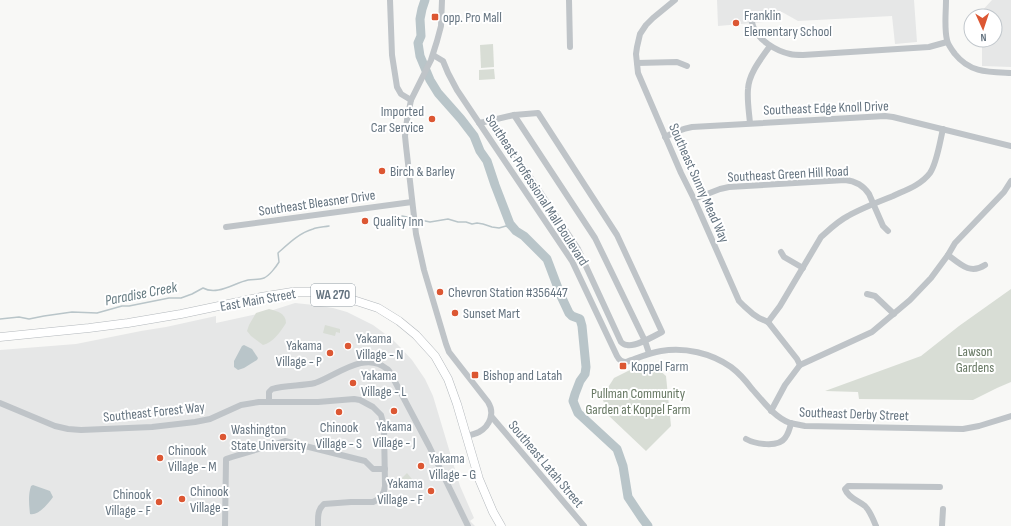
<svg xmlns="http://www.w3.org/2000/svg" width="1011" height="526" font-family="'Sofia Sans Condensed',sans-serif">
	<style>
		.built { fill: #e6e7e7 }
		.green { fill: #d8ddd5 }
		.water { fill: #b9c5c9 }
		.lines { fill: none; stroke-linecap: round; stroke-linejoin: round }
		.stream { stroke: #b9c5c9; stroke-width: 1.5 }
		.river { stroke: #b9c5c9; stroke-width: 9 }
		.major-casing { stroke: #b3b8bc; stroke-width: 9 }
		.minor { stroke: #bfc4c8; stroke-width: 6 }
		.major { stroke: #fff; stroke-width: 8 }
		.poi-dot { fill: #dc5733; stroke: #fff; stroke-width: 1.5 }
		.labels { text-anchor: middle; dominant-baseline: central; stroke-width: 4; stroke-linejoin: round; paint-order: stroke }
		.shield { fill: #fff; stroke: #939ea6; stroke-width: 1 }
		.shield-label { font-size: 13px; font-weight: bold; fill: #657480 }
		.poi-label { font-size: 14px; fill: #657480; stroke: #fff; text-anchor: start }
		.street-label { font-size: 14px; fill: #657480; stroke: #fff }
		.park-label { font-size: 14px; fill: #677863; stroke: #fff }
		.water-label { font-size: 15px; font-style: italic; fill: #647a81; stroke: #fff }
	</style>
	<rect width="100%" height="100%" fill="#f8f8f6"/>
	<g class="built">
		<path d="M717 0H914L917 42 895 44 892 16 798 21 782 12 764 22 718 26Z"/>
		<path d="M992 0H1011V67L982 66V40H995V16H981V12Z"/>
		<path d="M295 303 314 305 333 308 347 312 373 325 392 339 400 347 412 360 425 379 433 396 460 486 474 518 470 521 475 526H0V350L76 344 141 331 166 327 216 316V323L267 312Z"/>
	</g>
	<g class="green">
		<path d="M493 44 494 67 481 68 480 45Z"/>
		<path d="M494 69 495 79 479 80V70Z"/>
		<path d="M1011 289V382L997 388 973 400 859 399 858 392 825 391 921 356 959 326Z"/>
		<path d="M269 309C277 311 286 313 286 323 281 331 273 343 263 345L251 336 247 331 249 325 256 313Z"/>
		<path d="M325 325 340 329V333L336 332 335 336 323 333Z"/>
		<path d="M652 364 666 376 671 426 646 451 608 415 602 397 614 378 638 366Z"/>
		<path d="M407 473 416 484 410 489 402 478Z"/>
	</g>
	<g class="water">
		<path d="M244 345 252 349 258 358 257 360 244 368 238 370 234 367V361L242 346Z"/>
		<path d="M33 485 50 491 53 497C48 504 38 516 30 514 29 504 28 495 31 486Z"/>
	</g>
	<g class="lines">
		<g class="stream">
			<path d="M402 216 412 218"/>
			<path d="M416 219 430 222 448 219 458 222H466L472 224 477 223 483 224 492 227 499 228 506 226 516 231"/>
			<path d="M0 319 19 317 29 319 44 316 72 312 97 313 122 306H129L169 298H181L192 294 203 288C217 296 234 283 248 280 253 279 259 280 264 278 269 276 276 267 279 262L278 253C288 244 299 233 313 229 318 227 324 227 329 226"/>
		</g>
		<path class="river" d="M425 0 422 9 420 19 421 36 418 43 420 56 430 80 438 93 461 119 474 136 480 151 487 161 495 185 510 224 516 231 524 236 547 259 561 296 569 313 572 316 580 319 582 326 586 367 585 374 580 381 575 394 573 401 578 413 617 449 623 466 628 497 642 518 648 526"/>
		<defs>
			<path id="major" d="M0 337 89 328 128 323 181 314 261 297 292 292H313L329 294 344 297 378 308 399 321 416 335 435 356 448 379 457 404 479 479 493 512 501 526"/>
		</defs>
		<use href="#major" class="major-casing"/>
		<g class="minor">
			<path d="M390 0 392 55 397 87 401 94 411 100"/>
			<path d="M442 0 441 26 437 41 431 60 411 100 407 120 405 136 406 146 416 234 424 270 446 344 449 352 488 402C495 413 490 426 479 432 475 434 471 435 466 436"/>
			<path d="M569 0 570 47"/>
			<path d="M675 0 653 18 646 25 640 34 637 47 636 54 638 73 681 173 694 199 739 301 744 306 753 314 759 318 768 322 797 359 800 365"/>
			<path d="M946 0C946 13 944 28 947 40 948 45 952 50 955 54 970 73 989 72 1011 73"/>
			<path d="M751 16C751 19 752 23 753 26 758 40 776 51 790 54 794 55 799 55 803 55L929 47 947 42"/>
			<path d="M433 55 443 61 448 73 457 90 572 261 617 356C619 360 622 362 626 362 638 358 649 353 661 351 685 347 711 353 731 367 739 373 746 381 752 389 763 401 774 417 790 423 795 424 800 425 805 426L963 429 979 426 1011 416"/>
			<path d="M637 63 677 62 687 66"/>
			<path d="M514 115 595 238 645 341 649 353"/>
			<path d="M479 123 484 122 514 115 538 113 617 235 662 332C654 336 636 347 627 345 625 345 623 344 621 342L578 249 492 120"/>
			<path d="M750 123C749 112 747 100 748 89 749 73 761 59 770 46"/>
			<path d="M665 137C674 132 682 129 692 127L885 116 893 117 1011 146"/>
			<path d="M694 199 720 189 729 187 845 180C856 181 863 185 869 194L883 226 888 231"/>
			<path d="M226 227 412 202"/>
			<path d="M781 252 784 257 803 268"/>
			<path d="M948 255C960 264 970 275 985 265"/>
			<path d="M867 294 875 296 894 314"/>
			<path d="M768 322 780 306 821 237C830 229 838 221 848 216 862 208 878 202 893 196 906 190 921 185 930 173 937 163 940 141 943 129"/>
			<path d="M269 402V392L272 389C285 385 302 386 315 383 336 376 365 350 387 369 389 370 391 374 392 376L429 446 468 526"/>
			<path d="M0 403 55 426 68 429 81 430 152 427 195 422 210 419 241 405 259 402H318L354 399 360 400 373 407 381 415 384 426 385 486 384 491 381 497 379 499 373 502H351L324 504C317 510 318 518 318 526"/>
			<path d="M771 411 785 385 800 365 872 332 910 300 931 278 948 255 955 243 1004 192 1011 181"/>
			<path d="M491 416 584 526"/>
			<path d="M746 439C755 444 778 448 785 438 788 434 790 428 791 423"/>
			<path d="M225 526 226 461V459L232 457 285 441 365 461 373 469H385"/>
			<path d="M876 526C873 519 870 511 865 506 858 500 848 498 845 489L848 486 940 487"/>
			<path d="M942 526 943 509"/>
		</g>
		<use href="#major" class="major"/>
	</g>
	<g class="poi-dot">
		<rect x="431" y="13" width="8" height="8" rx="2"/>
		<circle cx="736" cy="23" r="4"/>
		<circle cx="432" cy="119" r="4"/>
		<circle cx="382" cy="171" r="4"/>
		<circle cx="365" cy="221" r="4"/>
		<circle cx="440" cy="292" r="4"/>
		<circle cx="455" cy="313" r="4"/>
		<circle cx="348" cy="346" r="4"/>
		<circle cx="330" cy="353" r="4"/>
		<rect x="619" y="362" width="8" height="8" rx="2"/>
		<rect x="471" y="371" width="8" height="8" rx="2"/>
		<circle cx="353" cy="383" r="4"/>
		<circle cx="394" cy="411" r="4"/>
		<circle cx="339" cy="412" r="4"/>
		<circle cx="223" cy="437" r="4"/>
		<circle cx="160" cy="458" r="4"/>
		<circle cx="421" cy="466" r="4"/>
		<circle cx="431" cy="491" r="4"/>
		<circle cx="182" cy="499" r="4"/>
		<circle cx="159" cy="502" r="4"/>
	</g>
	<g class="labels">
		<rect class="shield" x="311" y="284" width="44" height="22" rx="3"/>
		<g class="shield-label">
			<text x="333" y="295">WA 270</text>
		</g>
		<g class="poi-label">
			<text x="744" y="15">Franklin<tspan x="744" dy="16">Elementary School</tspan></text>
			<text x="443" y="17">opp. Pro Mall</text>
			<text x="424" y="111" text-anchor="end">Imported<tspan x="424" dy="16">Car Service</tspan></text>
			<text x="390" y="171">Birch &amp; Barley</text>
			<text x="373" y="221">Quality Inn</text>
			<text x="448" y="292">Chevron Station #356447</text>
			<text x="463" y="313">Sunset Mart</text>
			<text x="356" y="338">Yakama<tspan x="356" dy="16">Village - N</tspan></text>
			<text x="322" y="345" text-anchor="end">Yakama<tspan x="322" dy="16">Village - P</tspan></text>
			<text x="631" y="366">Koppel Farm</text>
			<text x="361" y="375">Yakama<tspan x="361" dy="16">Village - L</tspan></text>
			<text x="483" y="375">Bishop and Latah</text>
			<text x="394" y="426" text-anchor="middle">Yakama<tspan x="394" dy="16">Village - J</tspan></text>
			<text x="339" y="427" text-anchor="middle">Chinook<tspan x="339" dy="16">Village - S</tspan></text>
			<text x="231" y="429">Washington<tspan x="231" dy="16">State University</tspan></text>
			<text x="168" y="450">Chinook<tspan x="168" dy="16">Village - M</tspan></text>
			<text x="429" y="458">Yakama<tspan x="429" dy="16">Village - G</tspan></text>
			<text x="423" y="483" text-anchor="end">Yakama<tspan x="423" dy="16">Village - F</tspan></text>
			<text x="190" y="491">Chinook<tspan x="190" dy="16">Village -</tspan></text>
			<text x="151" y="494" text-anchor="end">Chinook<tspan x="151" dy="16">Village - F</tspan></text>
		</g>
		<g class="street-label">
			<text transform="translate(826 108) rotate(-2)">Southeast Edge Knoll Drive</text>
			<text transform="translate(788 174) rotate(-3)">Southeast Green Hill Road</text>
			<text transform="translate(699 183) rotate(66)">Southeast Sunny Mead Way</text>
			<text transform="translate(537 190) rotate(57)">Southeast Professional Mall Boulevard</text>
			<text transform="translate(317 203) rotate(-8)">Southeast Bleasner Drive</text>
			<text transform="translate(258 300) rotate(-10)">East Main Street</text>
			<text transform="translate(154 412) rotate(-6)">Southeast Forest Way</text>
			<text transform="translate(854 414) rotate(2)">Southeast Derby Street</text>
			<text transform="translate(546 464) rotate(50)">Southeast Latah Street</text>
		</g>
		<g class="park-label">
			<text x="975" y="351">Lawson<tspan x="975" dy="16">Gardens</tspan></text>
			<text x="638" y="393">Pullman Community<tspan x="638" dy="16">Garden at Koppel Farm</tspan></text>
		</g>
		<g class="water-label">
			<text transform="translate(141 294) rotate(-11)">Paradise Creek</text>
		</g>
	</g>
	<g transform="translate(983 28) rotate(177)"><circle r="19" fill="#ffffff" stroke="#c1c7cc"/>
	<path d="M0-3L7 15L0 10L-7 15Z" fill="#dc5733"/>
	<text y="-6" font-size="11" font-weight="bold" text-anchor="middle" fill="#657480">N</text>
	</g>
</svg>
